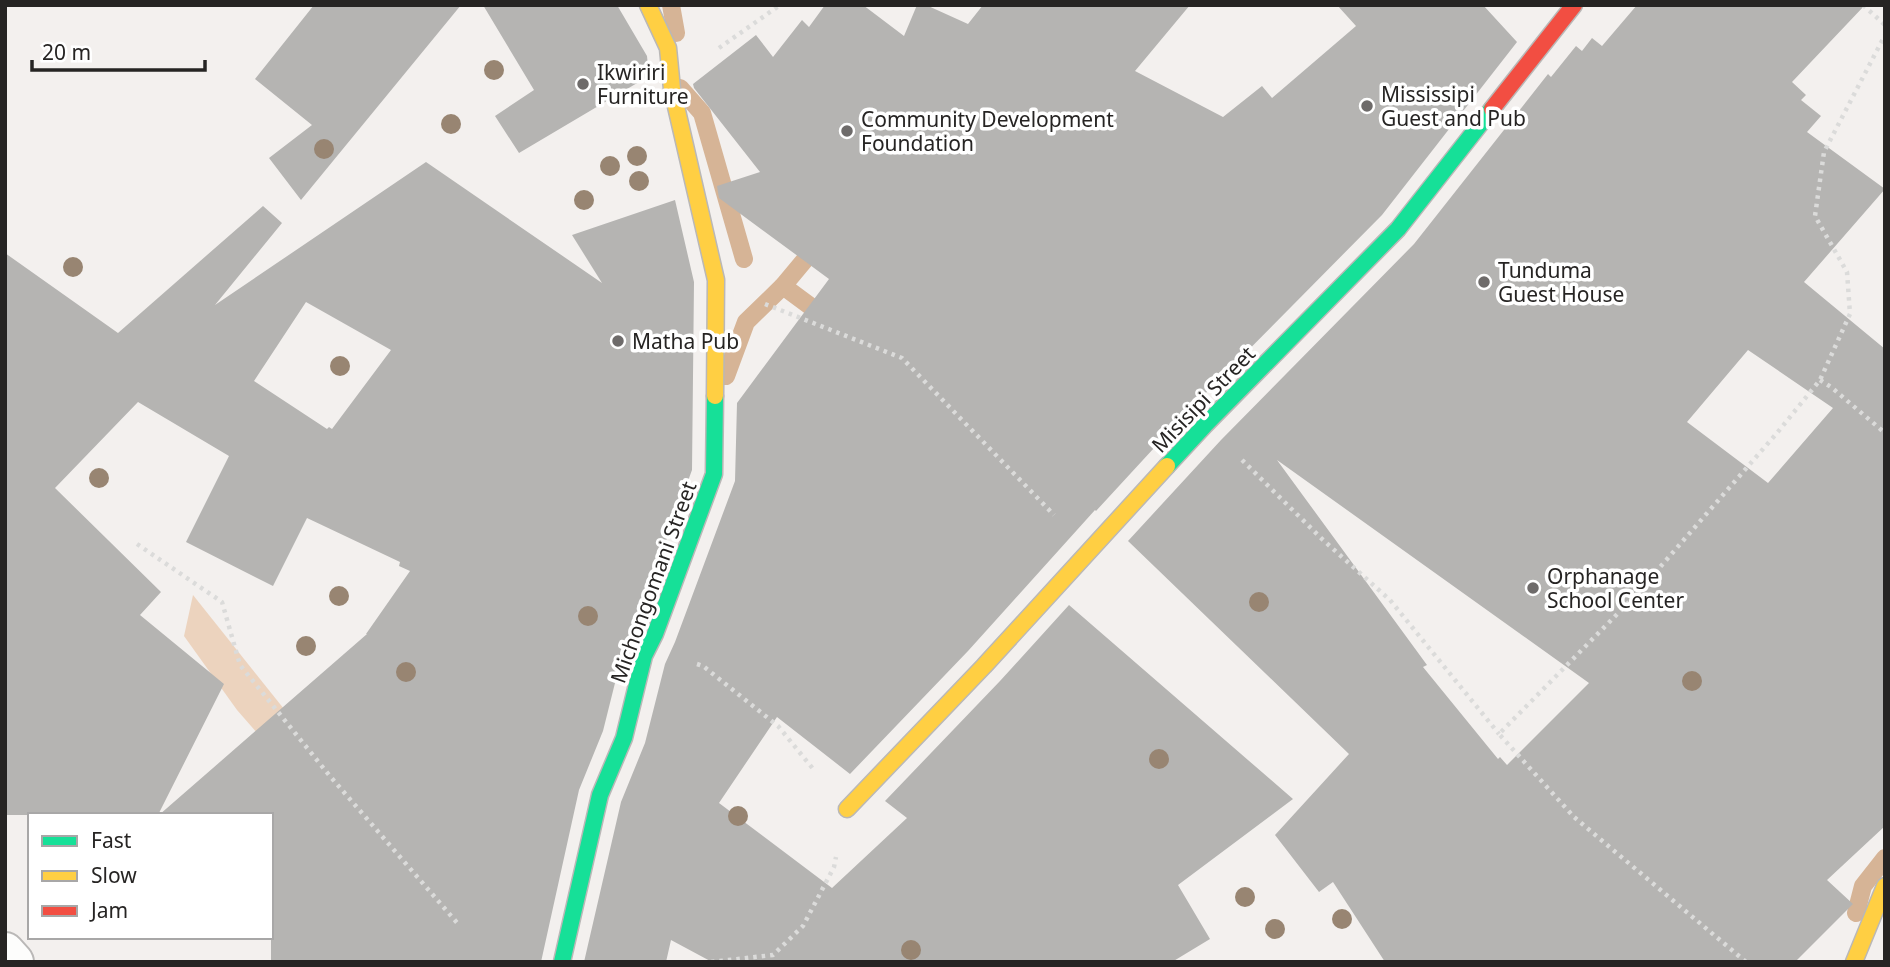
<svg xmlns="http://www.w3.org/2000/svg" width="1890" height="967" font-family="'Noto Sans',sans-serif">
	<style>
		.green { fill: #ecd3be }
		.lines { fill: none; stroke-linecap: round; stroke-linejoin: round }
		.stream { stroke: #d6b496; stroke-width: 18 }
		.building { fill: #b5b4b2; fill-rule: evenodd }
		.street-casing { stroke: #bab8b7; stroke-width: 42 }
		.fast-casing { stroke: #bab8b7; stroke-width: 19 }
		.slow-casing { stroke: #bab8b7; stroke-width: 19 }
		.jam-casing { stroke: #bab8b7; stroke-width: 19 }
		.path { stroke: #dbdbda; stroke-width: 4.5; stroke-dasharray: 3.5 5; stroke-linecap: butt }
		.street { stroke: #fdfdfc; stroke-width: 38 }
		.fast { stroke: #16e098; stroke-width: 16 }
		.slow { stroke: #ffcf43; stroke-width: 16 }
		.jam { stroke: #f24e42; stroke-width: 16 }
		.tree { fill: #988572 }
		.poi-dot { fill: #6e6b6a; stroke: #fff; stroke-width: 2.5 }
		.labels { text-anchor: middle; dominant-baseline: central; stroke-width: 7; stroke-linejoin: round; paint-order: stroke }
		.poi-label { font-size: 21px; fill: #262423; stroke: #fff; text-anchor: start }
		.street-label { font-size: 21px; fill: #262423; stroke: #fff }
	</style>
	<rect width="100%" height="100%" fill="#f3f0ee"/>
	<path class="green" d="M193 595 284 709V764L237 710 184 636Z"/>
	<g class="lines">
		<g class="stream">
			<path d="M671 5 676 33"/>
			<path d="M680 88 702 113 744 259"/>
			<path d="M783 286 829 320"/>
			<path d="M726 376 746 322 783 286 818 244"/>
			<path d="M1856 913 1863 886 1885 858"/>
		</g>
	</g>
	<g class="building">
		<path d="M314 5H461L301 200 269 158 312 125 255 79Z"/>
		<path d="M483 5H617L647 56 649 76 519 153 495 116 534 90Z"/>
		<path d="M825 5H863L904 36 917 5H926L968 24 983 5H1190L1135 71 1223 117 1262 86 1272 98 1356 26 1337 5H1483L1517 42 1382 215 1189 410 1096 511 1095 510 968 651 850 774 777 717 719 803 832 888 907 818 885 801 1000 681 1069 605 1293 799 1178 885 1210 939 1172 962H712L671 940 666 962H584L621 802 645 743 665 664 675 642 735 481 737 403 829 279 719 198 717 186 760 172 694 88 693 84 756 35 773 57 802 20 809 27Z"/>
		<path d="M1637 5H1865L1792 82 1806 95 1801 100 1821 116 1807 132 1885 189 1804 282 1885 349V826L1827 880 1853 904 1795 962H1385L1333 882 1319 892 1275 835 1349 754 1128 541 1221 440 1414 244 1548 74 1551 77 1576 46 1582 51 1592 38 1602 46ZM1748 350 1833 408 1768 483 1687 422ZM1277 460 1589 683 1507 765 1500 757 1498 759 1423 667 1427 665Z"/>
		<path d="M426 162 602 283 572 235 675 200 694 282 692 470 635 625 623 651 603 731 579 790 541 962H271V815H159L367 634H366L410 571 399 566 400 562 307 518 273 586 186 542 229 456 138 402 55 488 161 592 140 615 224 684 158 815H5V253L118 333 263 206 282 223 215 305ZM306 302 391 350 332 429 329 427 327 429 254 381Z"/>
	</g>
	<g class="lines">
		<defs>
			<path id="street" d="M5 952 14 962"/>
			<g id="fast">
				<path d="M1167 466 1205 425 1398 229 1492 109"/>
				<path d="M562 962 600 795 624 738 644 656 655 634 714 474 715 396"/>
			</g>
			<g id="slow">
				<path d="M648 5 668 48 672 89 716 280 715 396"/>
				<path d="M847 809 984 666 1167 466"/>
				<path d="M1854 962 1885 886"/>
			</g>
			<path id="jam" d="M1492 109 1574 5"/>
		</defs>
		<use href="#street" class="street-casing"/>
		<use href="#fast" class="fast-casing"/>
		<use href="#slow" class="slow-casing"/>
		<use href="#jam" class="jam-casing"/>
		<g class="path">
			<path d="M1863 5 1885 25"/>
			<path d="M719 48 780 5"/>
			<path d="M765 304 902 358 1054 515"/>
			<path d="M1820 380 1831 387 1885 433"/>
			<path d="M1242 460 1322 539 1390 600 1499 734"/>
			<path d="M137 544 222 602 240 665 329 775 459 925"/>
			<path d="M697 664 703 666 778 726 814 770"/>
			<path d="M711 962 773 955 803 926 834 867 836 857"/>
			<path d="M1746 962 1574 817 1499 734 1634 597 1777 433 1820 380 1850 314 1847 272 1815 216 1824 152 1885 35"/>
		</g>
		<use href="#street" class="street"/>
		<use href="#fast" class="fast"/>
		<use href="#slow" class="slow"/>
		<use href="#jam" class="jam"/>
	</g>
	<g class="tree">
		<circle cx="494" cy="70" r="10"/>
		<circle cx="451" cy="124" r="10"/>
		<circle cx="324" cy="149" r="10"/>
		<circle cx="637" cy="156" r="10"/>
		<circle cx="610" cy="166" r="10"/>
		<circle cx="639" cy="181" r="10"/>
		<circle cx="584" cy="200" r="10"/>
		<circle cx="73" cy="267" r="10"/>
		<circle cx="340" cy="366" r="10"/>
		<circle cx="99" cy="478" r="10"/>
		<circle cx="339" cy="596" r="10"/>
		<circle cx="1259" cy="602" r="10"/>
		<circle cx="588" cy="616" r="10"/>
		<circle cx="306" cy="646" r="10"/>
		<circle cx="406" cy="672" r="10"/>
		<circle cx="1692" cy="681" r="10"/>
		<circle cx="1159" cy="759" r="10"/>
		<circle cx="738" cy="816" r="10"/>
		<circle cx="1245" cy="897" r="10"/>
		<circle cx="1342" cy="919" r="10"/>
		<circle cx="1275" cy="929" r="10"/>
		<circle cx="911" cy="950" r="10"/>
	</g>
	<g class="poi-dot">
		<circle cx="583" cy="84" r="7"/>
		<circle cx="1367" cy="106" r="7"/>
		<circle cx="847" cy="131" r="7"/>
		<circle cx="1484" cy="282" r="7"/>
		<circle cx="618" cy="341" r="7"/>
		<circle cx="1533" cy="588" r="7"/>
	</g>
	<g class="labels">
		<g class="poi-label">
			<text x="597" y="72">Ikwiriri<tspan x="597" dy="24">Furniture</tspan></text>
			<text x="1381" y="94">Mississipi<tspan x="1381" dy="24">Guest and Pub</tspan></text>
			<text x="861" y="119">Community Development<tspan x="861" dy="24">Foundation</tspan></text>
			<text x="1498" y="270">Tunduma<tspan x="1498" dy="24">Guest House</tspan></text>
			<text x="632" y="341">Matha Pub</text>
			<text x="1547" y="576">Orphanage<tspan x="1547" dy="24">School Center</tspan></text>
		</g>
		<g class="street-label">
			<text transform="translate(1203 399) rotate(-46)">Misisipi Street</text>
			<text transform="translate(653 582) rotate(-70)">Michongomani Street</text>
		</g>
	</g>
	<rect width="1890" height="967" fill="none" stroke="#262423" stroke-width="14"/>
	<rect x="28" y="813" width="245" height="126" fill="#ffffff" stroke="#a8a7a7" stroke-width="2"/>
	<rect x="42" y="836" width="35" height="10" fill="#16e098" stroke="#a8a7a7" stroke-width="2"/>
	<text x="91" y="848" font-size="21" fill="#262423">Fast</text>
	<rect x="42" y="871" width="35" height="10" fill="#ffcf43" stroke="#a8a7a7" stroke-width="2"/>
	<text x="91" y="883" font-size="21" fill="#262423">Slow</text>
	<rect x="42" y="906" width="35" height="10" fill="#f24e42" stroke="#a8a7a7" stroke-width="2"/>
	<text x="91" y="918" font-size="21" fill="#262423">Jam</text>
	<path d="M32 60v10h173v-10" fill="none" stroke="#262423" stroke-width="3.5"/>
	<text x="42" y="60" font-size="21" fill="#262423" stroke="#ffffff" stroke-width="5" paint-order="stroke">20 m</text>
</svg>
